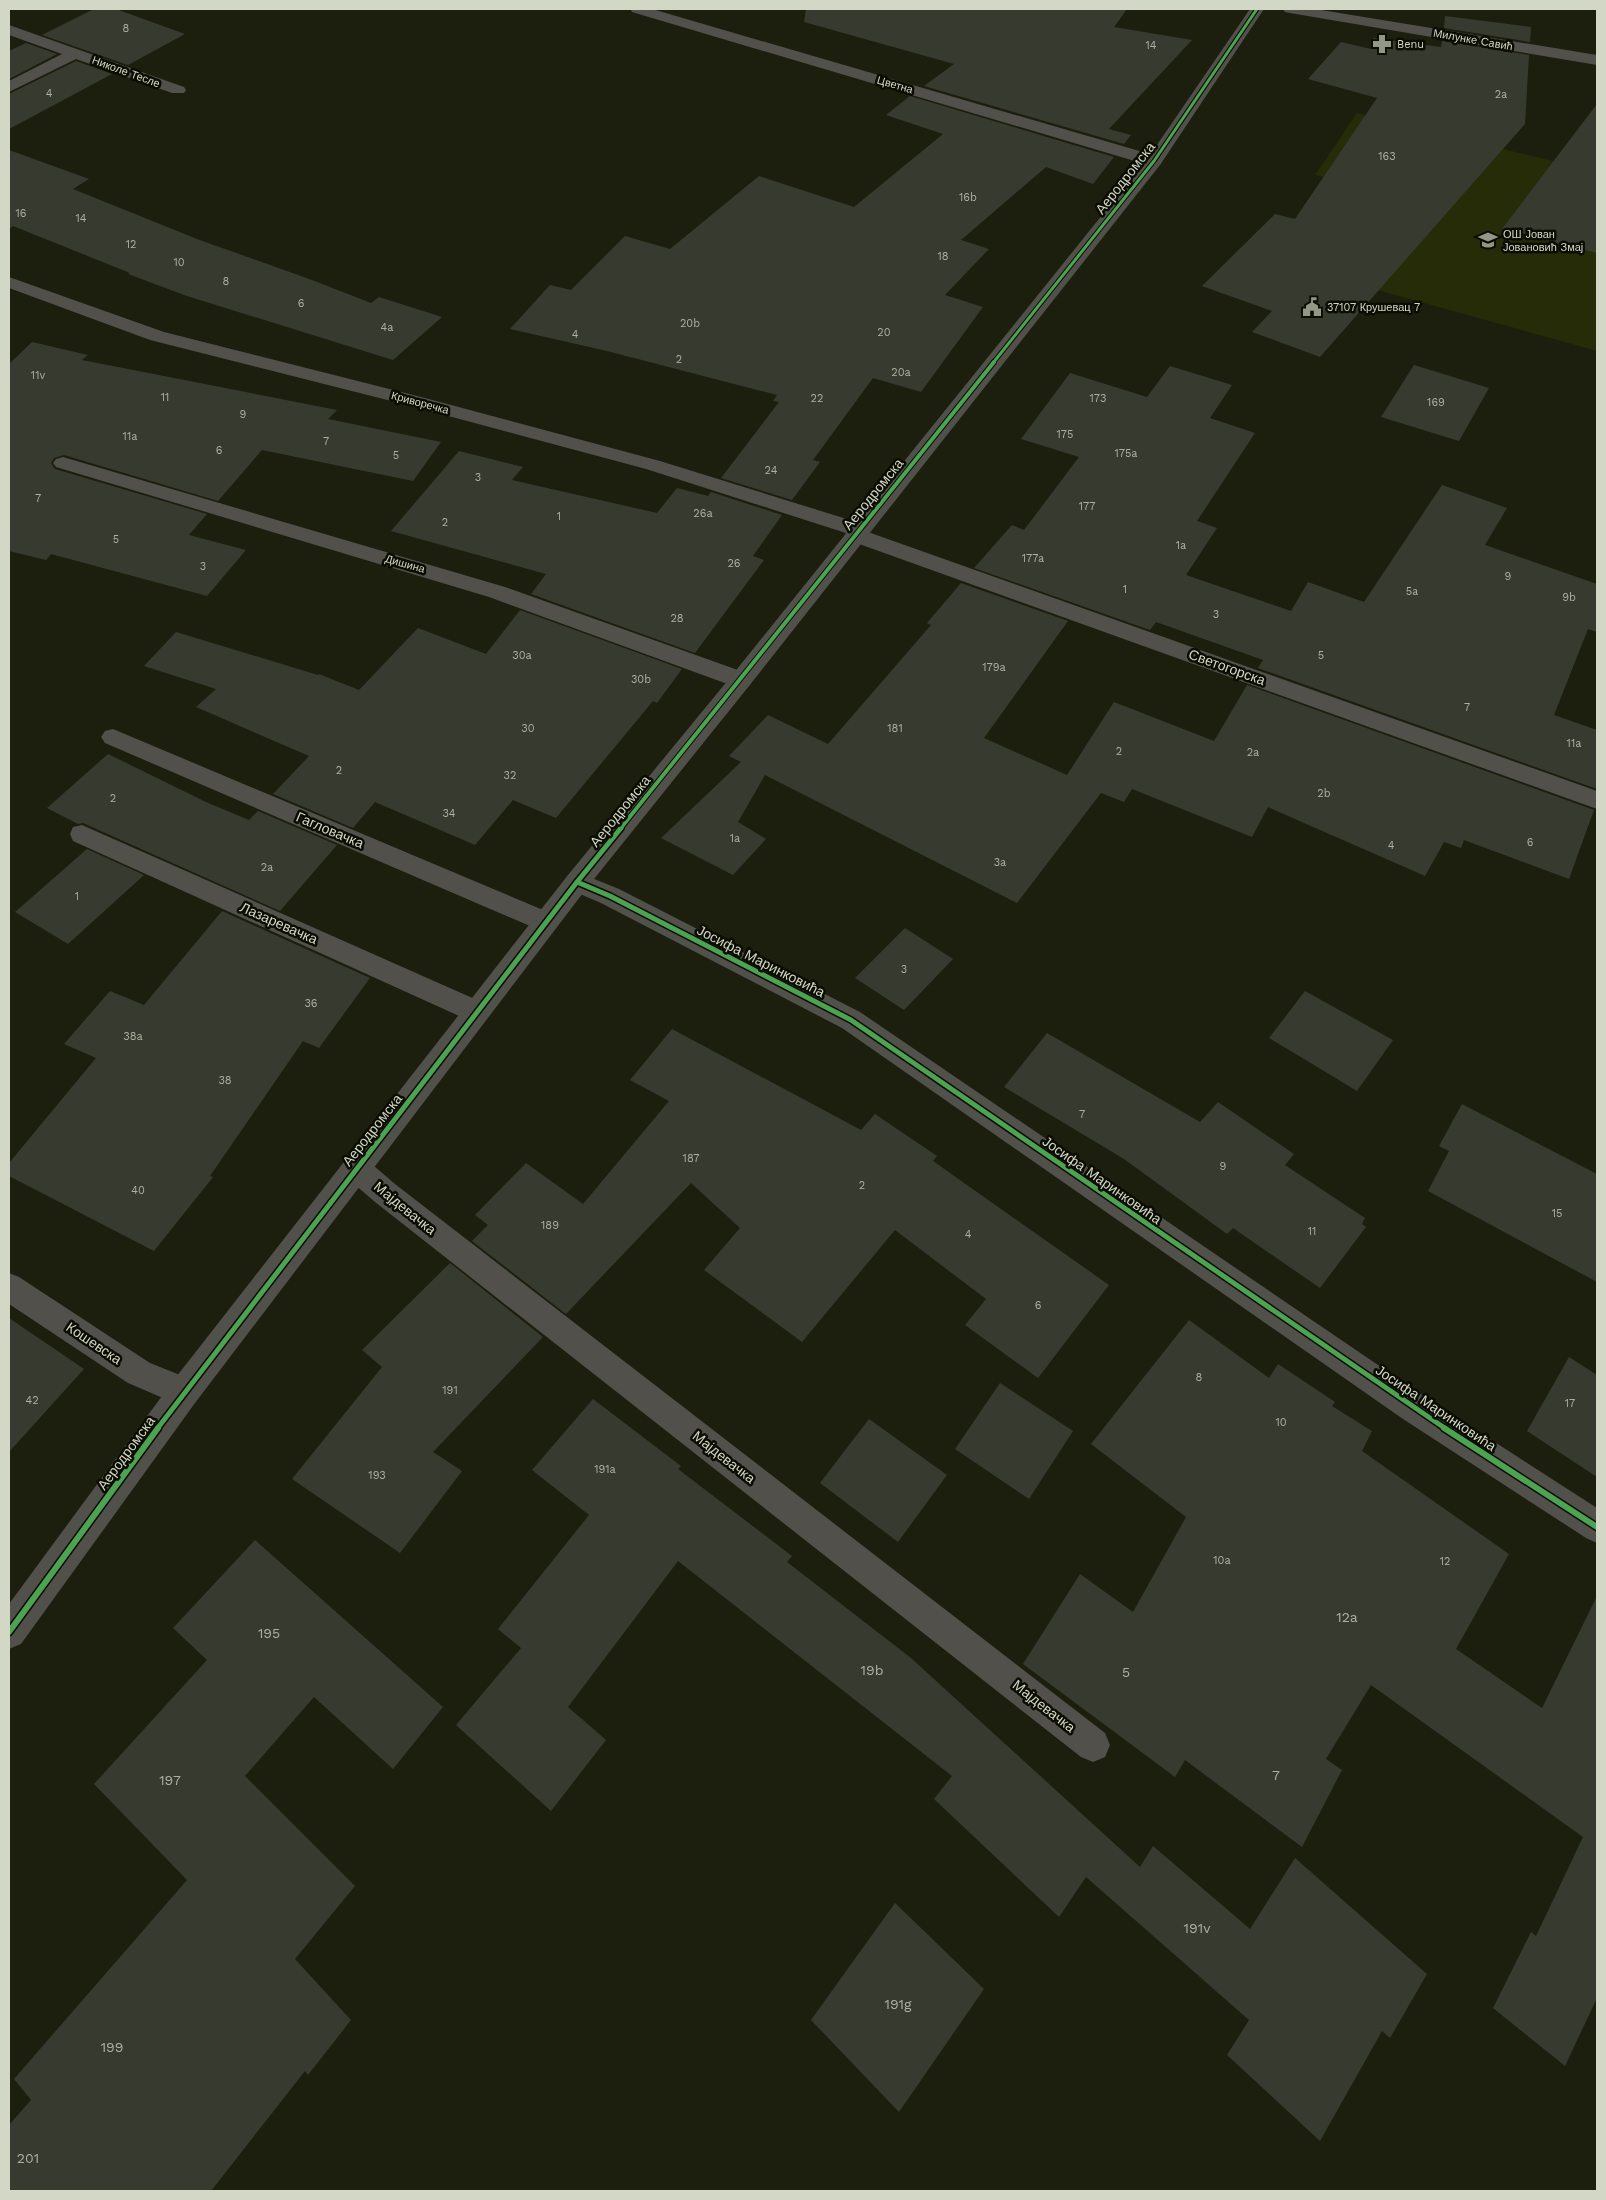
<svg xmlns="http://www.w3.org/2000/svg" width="1606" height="2200" viewBox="0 0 1606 2200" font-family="'Work Sans',sans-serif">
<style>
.built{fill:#262b08}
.building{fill:#373b2f}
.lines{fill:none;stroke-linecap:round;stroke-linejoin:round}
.service{fill:#51504a;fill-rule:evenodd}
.minor{fill:#51504a;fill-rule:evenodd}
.tertiary{fill:#51504a;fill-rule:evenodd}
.cycleway-far3-casing{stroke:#0b0d03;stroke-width:5}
.cycleway-far2-casing{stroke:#0b0d03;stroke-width:6}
.cycleway-far1-casing{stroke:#0b0d03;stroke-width:8}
.cycleway-casing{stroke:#0b0d03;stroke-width:9}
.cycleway-far3{stroke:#4ca352;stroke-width:3}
.cycleway-far2{stroke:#4ca352;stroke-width:4}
.cycleway-far1{stroke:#4ca352;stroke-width:5}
.cycleway{stroke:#4ca352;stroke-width:6}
.labels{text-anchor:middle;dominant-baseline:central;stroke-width:5;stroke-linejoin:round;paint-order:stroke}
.number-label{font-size:11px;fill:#acb0a0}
.far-street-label{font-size:11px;fill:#d3d7c6;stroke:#0b0d03}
.far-poi-label{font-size:11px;fill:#d3d7c6;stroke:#0b0d03;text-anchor:start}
.street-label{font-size:14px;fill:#d3d7c6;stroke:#0b0d03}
.near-number-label{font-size:14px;fill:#acb0a0}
</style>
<rect width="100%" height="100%" fill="#1c1f0e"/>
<polygon class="built" points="1357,113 1597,172 1597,351 1352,283 1404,197 1315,175"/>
<g class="building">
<polygon points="94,9 116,9 185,34 128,65 42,35"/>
<polygon points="806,9 1127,9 1114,27 1192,40 1109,129 1131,135 1124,144 924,86 954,64 804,22"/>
<polygon points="1445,16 1531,27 1530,42 1444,28"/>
<polygon points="1373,38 1441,47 1442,41 1529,55 1525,124 1320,357 1252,332 1272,311 1202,286 1275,214 1295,219 1377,98 1308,79 1341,42 1371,49"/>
<polygon points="26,43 57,54 9,79 9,51"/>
<polygon points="76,61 112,74 9,129 9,94"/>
<polygon points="910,96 1114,157 1093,184 1046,167 961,240 989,249 945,295 983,307 921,392 873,378 813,460 820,462 792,500 721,478 779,402 773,401 777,395 607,351 510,329 550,285 571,290 625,236 670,249 759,176 854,207 943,134 886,115"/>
<polygon points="1597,104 1597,253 1502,229"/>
<polygon points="9,150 89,179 73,189 197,239 312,280 371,303 379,297 442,317 393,360 187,296 128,274 130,273 13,226 9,229"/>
<polygon points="32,342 88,355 82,360 337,410 328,419 441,442 413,481 262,450 218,501 64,455 54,458 51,463 55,469 207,514 189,535 246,550 207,596 51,554 46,560 9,551 9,364"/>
<polygon points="1414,365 1489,388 1459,441 1381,417"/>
<polygon points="1170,366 1232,385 1210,418 1255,433 1197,521 1217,528 1186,575 1291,611 1308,582 1364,602 1442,485 1507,508 1485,545 1597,584 1597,632 1588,629 1554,715 1597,730 1597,789 1258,668 1263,660 1156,622 1150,630 974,568 1012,525 1024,530 1079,457 1021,439 1070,373 1147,397"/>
<polygon points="459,451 523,467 512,480 657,513 677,488 708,496 711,492 782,515 753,556 764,560 695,653 531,594 546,574 391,531"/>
<polygon points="961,583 1068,621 984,738 1067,775 1114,702 1214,741 1247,685 1594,810 1569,879 1464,840 1461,848 1444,842 1425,876 1268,807 1252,837 1132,789 1124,802 1101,793 1017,903 765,775 738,822 766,839 733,875 661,838 741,762 729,756 768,715 828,744 931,625 927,623"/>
<polygon points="520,610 682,669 657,703 653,701 556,818 513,800 475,845 375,802 353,828 273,794 309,756 196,707 216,689 144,666 176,632 318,675 319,674 359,690 418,628 486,654"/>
<polygon points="108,754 206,802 249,820 258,811 337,845 280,911 83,823 78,824 47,808"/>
<polygon points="87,849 144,875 68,944 15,912"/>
<polygon points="222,911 370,978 319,1048 303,1041 210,1176 213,1177 154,1251 9,1176 9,1163 96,1058 64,1044 110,991 144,1005"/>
<polygon points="905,928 953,959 904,1010 855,978"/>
<polygon points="1305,991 1393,1040 1357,1091 1269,1038"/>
<polygon points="672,1029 861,1130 875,1114 937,1156 933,1161 1109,1285 1038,1378 965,1325 986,1299 895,1230 802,1342 704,1270 740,1228 691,1183 566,1314 472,1241 488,1225 475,1215 526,1163 583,1204 669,1101 630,1080"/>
<polygon points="1047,1033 1200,1122 1218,1102 1294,1154 1285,1165 1365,1218 1362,1224 1366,1227 1320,1288 1233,1228 1227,1234 1124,1159 1004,1087"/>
<polygon points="1462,1104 1597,1174 1597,1282 1428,1191 1449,1151 1439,1146"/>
<polygon points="450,1263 543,1337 433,1452 462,1471 400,1553 292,1479 382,1367 362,1350"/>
<polygon points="9,1318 84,1369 9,1452"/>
<polygon points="1189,1320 1269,1378 1278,1364 1335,1402 1332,1406 1372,1431 1362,1451 1509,1554 1456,1649 1542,1708 1597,1596 1597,1998 1565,2066 1493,2008 1531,1932 1536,1936 1583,1837 1371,1685 1326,1759 1342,1770 1302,1847 1185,1760 1175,1777 1023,1664 1080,1574 1133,1612 1186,1517 1091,1444"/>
<polygon points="1569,1357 1597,1375 1597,1477 1527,1431"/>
<polygon points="1000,1383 1073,1431 1029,1499 955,1449"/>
<polygon points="593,1399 681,1466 678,1469 792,1556 787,1562 911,1658 1140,1867 1153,1846 1250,1929 1295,1858 1427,1974 1390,2038 1382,2031 1320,2141 1227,2055 1249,2020 1086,1877 1059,1917 934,1799 952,1776 678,1561 568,1707 606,1740 551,1811 456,1725 521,1648 498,1629 589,1515 532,1470"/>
<polygon points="869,1419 947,1475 898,1542 820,1483"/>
<polygon points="255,1540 443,1707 393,1769 314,1697 245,1776 355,1886 295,1959 351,2020 308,2075 305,2071 211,2191 9,2191 9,2125 31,2100 14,2079 187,1880 94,1784 207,1660 173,1628"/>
<polygon points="895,1903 984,1989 899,2112 811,2020"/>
</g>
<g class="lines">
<g class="service">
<polygon points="113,729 555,915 559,922 555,929 546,932 537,929 105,743 101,737 105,731"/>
<polygon points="82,825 486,1004 490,1012 486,1020 477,1023 468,1020 73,841 70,834 73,827"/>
</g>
<g class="minor">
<polygon points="630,9 652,9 1160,157 1162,161 1160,165 1148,165 632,12"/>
<polygon points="1283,9 1315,9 1597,55 1597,65 1290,13 1285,12"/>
<polygon points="9,25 184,87 186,90 184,93 172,93 76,59 9,92 9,81 62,54 9,35"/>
<polygon points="9,277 164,332 425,398 660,461 866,525 869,530 868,532 1597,791 1597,809 848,540 845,535 846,533 646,469 411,406 150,340 9,288"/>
<polygon points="63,457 505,587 749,674 752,680 749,686 741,688 733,686 489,597 56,467 53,463 56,459"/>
<polygon points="577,872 619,889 860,1012 1425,1397 1597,1508 1597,1543 1586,1538 1403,1419 842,1028 601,903 568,889 565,882 568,875"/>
<polygon points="357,1157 367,1160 395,1184 1105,1733 1110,1745 1105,1757 1093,1762 1081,1757 375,1202 347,1178 343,1169 347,1160"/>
<polygon points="9,1273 19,1277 150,1363 195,1381 199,1392 195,1403 184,1407 128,1383 9,1304"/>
</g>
<polygon class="tertiary" points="1250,9 1264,9 1160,165 749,686 586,889 195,1403 21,1644 9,1649 9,1604 173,1381 568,875 733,674 1148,158"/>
<g class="cycleway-far3-casing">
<polyline id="cycleway-far3" points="993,363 1154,161 1257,9"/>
</g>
<g class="cycleway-far2-casing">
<polyline id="cycleway-far2" points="620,829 994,362"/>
</g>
<g class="cycleway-far1-casing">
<g id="cycleway-far1">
<polyline points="577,882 610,896 851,1020 1446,1429"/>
<polyline points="157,1429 577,882 621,828"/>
</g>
</g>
<g class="cycleway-casing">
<g id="cycleway">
<polyline points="1444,1428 1597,1527"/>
<polyline points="9,1632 158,1428"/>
</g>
</g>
<use href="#cycleway-far3" class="cycleway-far3"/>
<use href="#cycleway-far2" class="cycleway-far2"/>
<use href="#cycleway-far1" class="cycleway-far1"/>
<use href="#cycleway" class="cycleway"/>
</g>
<defs>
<g id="pharmacy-bare" transform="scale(1.5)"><path d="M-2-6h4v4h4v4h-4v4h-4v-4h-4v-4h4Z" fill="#939786" stroke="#0b0d03" stroke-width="2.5" paint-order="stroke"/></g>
<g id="school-bare" transform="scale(1.5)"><path d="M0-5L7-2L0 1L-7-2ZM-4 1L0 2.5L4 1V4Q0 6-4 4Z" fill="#939786" stroke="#0b0d03" stroke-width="2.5" paint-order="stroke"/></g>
<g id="civic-bare" transform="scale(1.5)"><path d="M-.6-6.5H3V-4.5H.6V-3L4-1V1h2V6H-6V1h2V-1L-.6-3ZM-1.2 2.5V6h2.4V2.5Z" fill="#939786" stroke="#0b0d03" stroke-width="2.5" paint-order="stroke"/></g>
</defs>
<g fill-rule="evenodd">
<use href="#pharmacy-bare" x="1382" y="44"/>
<use href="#school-bare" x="1488" y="240"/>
<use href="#civic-bare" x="1312" y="307"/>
</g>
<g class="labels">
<g class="number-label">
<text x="126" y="28">8</text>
<text x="1151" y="45">14</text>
<text x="49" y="93">4</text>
<text x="1501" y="94">2a</text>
<text x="1387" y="156">163</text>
<text x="968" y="197">16b</text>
<text x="21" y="213">16</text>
<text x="81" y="218">14</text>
<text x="131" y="244">12</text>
<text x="943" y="256">18</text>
<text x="179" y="262">10</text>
<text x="226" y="281">8</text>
<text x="301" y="303">6</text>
<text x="690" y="323">20b</text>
<text x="387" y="327">4a</text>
<text x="884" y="332">20</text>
<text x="575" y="334">4</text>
<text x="679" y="359">2</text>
<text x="901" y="372">20a</text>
<text x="38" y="375">11v</text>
<text x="165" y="397">11</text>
<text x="817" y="398">22</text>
<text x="1098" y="398">173</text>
<text x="1436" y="402">169</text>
<text x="243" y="414">9</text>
<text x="1065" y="434">175</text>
<text x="130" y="436">11a</text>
<text x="326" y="441">7</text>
<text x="219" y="450">6</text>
<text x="1126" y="453">175a</text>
<text x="396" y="455">5</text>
<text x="771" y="470">24</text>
<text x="478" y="477">3</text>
<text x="38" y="498">7</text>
<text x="1087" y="506">177</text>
<text x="703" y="513">26a</text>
<text x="559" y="516">1</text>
<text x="445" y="522">2</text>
<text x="116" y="539">5</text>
<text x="1181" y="545">1a</text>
<text x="1033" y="558">177a</text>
<text x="734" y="563">26</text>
<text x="203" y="566">3</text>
<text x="1508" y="576">9</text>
<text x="1125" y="589">1</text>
<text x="1412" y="591">5a</text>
<text x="1569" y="597">9b</text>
<text x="1216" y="614">3</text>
<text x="677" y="618">28</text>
<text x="522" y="655">30a</text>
<text x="1321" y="655">5</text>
<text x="994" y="667">179a</text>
<text x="641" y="679">30b</text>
<text x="1467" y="707">7</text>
<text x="528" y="728">30</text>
<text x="895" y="728">181</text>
<text x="1574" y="743">11a</text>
<text x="1119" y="751">2</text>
<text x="1253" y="752">2a</text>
<text x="339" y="770">2</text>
<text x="510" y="775">32</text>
<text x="1324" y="793">2b</text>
<text x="113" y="798">2</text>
<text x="449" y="813">34</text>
<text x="735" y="838">1a</text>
<text x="1530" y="842">6</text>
<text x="1391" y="845">4</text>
<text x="1000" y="862">3a</text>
<text x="267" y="867">2a</text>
<text x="77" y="896">1</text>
<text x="904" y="969">3</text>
<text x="311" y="1003">36</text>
<text x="133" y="1036">38a</text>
<text x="225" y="1080">38</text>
<text x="1082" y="1114">7</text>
<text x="691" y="1158">187</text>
<text x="1223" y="1166">9</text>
<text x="862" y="1185">2</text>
<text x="138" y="1190">40</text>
<text x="1557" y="1213">15</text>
<text x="550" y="1225">189</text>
<text x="1312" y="1231">11</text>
<text x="968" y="1234">4</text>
<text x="1038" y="1305">6</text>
<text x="1199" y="1377">8</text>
<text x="450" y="1390">191</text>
<text x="32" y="1400">42</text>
<text x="1570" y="1403">17</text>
<text x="1281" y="1422">10</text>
<text x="605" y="1469">191a</text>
<text x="377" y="1475">193</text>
<text x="1222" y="1560">10a</text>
<text x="1445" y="1561">12</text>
</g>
<g class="far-street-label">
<text transform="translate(1473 40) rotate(10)">Милунке Савић</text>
<text transform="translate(126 72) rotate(20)">Николе Тесле</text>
<text transform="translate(895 85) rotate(16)">Цветна</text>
<text transform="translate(420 403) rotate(15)">Криворечка</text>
<text transform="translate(405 564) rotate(16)">Дишина</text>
</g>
<g class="far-poi-label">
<text x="1397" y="44">Benu</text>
<text x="1503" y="234">ОШ Јован<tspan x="1503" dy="13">Јовановић Змај</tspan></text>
<text x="1327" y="307">37107 Крушевац 7</text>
</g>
<g class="street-label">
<text transform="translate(1125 178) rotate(-52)">Аеродромска</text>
<text transform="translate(873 494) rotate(-51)">Аеродромска</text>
<text transform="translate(1227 667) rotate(20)">Светогорска</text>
<text transform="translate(620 811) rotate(-51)">Аеродромска</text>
<text transform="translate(330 830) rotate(23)">Гагловачка</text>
<text transform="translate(279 923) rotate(24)">Лазаревачка</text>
<text transform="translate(761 961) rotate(27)">Јосифа Маринковића</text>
<text transform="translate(372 1130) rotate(-52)">Аеродромска</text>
<text transform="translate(1102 1180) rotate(35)">Јосифа Маринковића</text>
<text transform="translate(405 1208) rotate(39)">Мајдевачка</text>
<text transform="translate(94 1343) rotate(34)">Кошевска</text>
<text transform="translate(1436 1408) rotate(34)">Јосифа Маринковића</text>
<text transform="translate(126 1453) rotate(-54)">Аеродромска</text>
<text transform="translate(724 1457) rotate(38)">Мајдевачка</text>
<text transform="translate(1044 1706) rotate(38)">Мајдевачка</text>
</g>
<g class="near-number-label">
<text x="1347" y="1617">12a</text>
<text x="269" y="1633">195</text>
<text x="872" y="1670">19b</text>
<text x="1126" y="1672">5</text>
<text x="1276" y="1775">7</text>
<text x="170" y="1780">197</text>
<text x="1197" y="1928">191v</text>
<text x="898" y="2004">191g</text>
<text x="112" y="2047">199</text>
<text x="28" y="2158">201</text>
</g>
</g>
<rect width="1606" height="2200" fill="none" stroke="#d3d7c6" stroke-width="20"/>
</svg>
